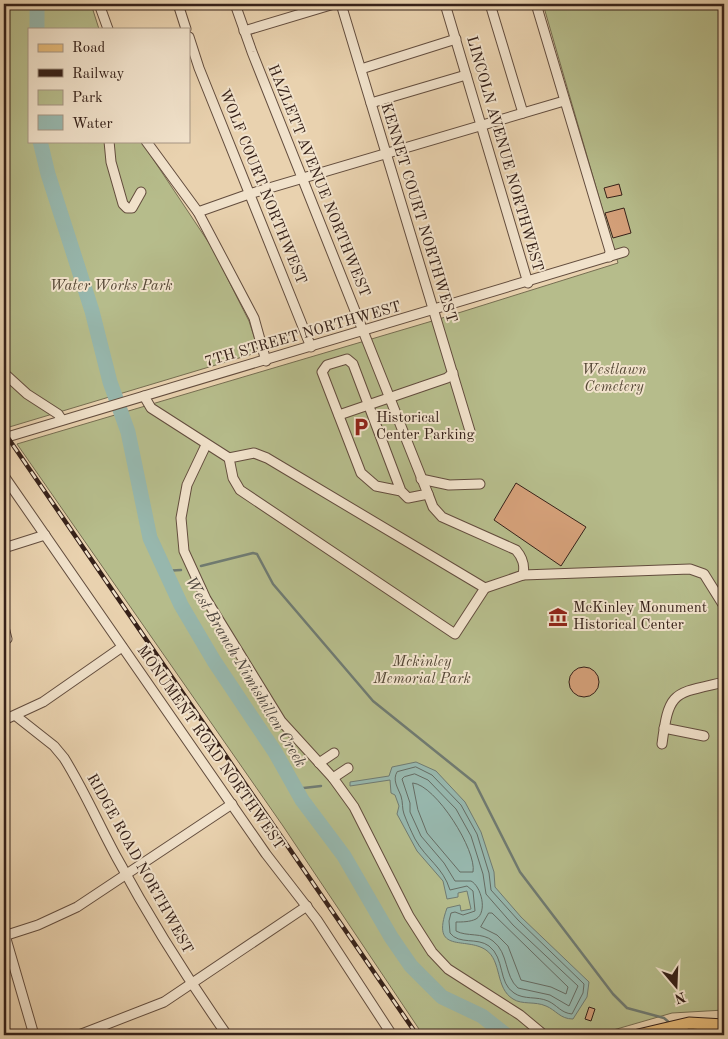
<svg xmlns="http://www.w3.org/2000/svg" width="728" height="1039" viewBox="0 0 728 1039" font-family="'Old Standard TT',serif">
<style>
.green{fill:#b6bc8b;stroke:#766e52}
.water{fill:#97b7ad;stroke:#707b72}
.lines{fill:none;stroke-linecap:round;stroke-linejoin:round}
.shore{stroke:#666c63;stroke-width:1}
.stream{stroke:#707b72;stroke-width:2.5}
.river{stroke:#97b7ad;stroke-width:15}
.building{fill:#d4a079;stroke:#362119}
.minor-casing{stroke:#634d3e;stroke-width:11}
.major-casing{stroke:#362119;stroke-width:13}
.minor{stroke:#f1e2cb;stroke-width:9}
.major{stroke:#e4b978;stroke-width:11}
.rail-casing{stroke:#362119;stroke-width:4.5}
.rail{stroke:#f1e2cb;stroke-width:2.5;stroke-dasharray:8;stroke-linecap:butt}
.labels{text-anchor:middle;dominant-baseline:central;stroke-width:4;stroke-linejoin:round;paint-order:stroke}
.street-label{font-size:15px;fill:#362119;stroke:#f1e2cb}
.park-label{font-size:15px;font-style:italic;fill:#564836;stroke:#f1e2cb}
.poi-label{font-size:15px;fill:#362119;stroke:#f1e2cb;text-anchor:start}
.water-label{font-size:16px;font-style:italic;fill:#4e463e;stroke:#f1e2cb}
</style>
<rect width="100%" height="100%" fill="#e9d2af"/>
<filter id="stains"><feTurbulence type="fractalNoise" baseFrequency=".004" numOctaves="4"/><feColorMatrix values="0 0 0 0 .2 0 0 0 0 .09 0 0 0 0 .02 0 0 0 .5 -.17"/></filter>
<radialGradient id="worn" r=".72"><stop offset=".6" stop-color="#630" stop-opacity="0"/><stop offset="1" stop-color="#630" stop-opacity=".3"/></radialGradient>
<g class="green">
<polygon points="4,4 91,4 99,29 29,29 29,141 141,141 211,246 249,321 259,352 6,428 4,425"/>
<polygon points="543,4 724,4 724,1010 672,1013 596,1035 423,1035 283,826 17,444 439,319 618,263"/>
<polygon points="694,1027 724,1031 724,1035 666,1035"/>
</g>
<path class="water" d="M416 762 436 771 465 802 481 832 494 872 495 887 521 917 589 982 587 997 573 1019C560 1019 556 1010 546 1006 535 1001 522 1005 513 999 495 988 502 961 486 950 466 936 430 955 447 908L460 905 461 911 471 909 467 891 458 893V897L447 899 443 881 417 851 397 814 399 806 395 795 391 793 390 780 350 786V782L389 776 392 767Z"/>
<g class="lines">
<g class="shore">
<path d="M416 767 432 775 461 805 477 834 489 873 491 890 518 920 584 984 583 993 572 1014C561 1013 557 1005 548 1001 537 996 524 1000 514 993 498 983 505 958 489 946 477 937 459 945 450 933L449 921 451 913 455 912 463 915 475 911 473 891 467 886 450 890C443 867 426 859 415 839 411 831 407 822 404 814 402 809 403 802 401 796 398 788 392 780 397 772Z"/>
<path d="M415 774 428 780 456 809 471 836 483 874 486 894 513 925 578 986 569 1006 550 995 518 988C504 976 509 953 493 941 482 932 467 937 456 931V922C462 922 470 922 476 919 488 912 481 886 471 881H455L444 863 421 836 410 812V803L402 779 404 777Z"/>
<path d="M413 783C436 785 477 851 473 872H460L427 833 418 810Z"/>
<polygon points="489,913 492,913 568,987 566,994 551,987 521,980 508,946 497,935 481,927"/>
</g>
<g class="stream">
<polyline points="201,566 253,553 257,554 273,584 373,701 475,783 520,872 613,994 627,1008 664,1018 671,1024"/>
<polyline points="164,571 181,570"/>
<polyline points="295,789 321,786"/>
<polyline points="677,1029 683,1035"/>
</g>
<g class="river">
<polyline points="37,29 37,4"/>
<polyline points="40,141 48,174 92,311 110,382 128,432 150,538 181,605 214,661 275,752 302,800 344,856 391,937 411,966 442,997 482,1016 506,1035"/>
</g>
</g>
<g class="building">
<polygon points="619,184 622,195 607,198 604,188"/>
<polygon points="624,208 631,233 613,238 605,213"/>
<polygon points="516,483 586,527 561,566 494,520"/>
<circle cx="584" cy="682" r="15"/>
<polygon points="589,1007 595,1009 591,1021 585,1019"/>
</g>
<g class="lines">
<g class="minor-casing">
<g id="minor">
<polyline points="99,4 108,29"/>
<polyline points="178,4 186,29"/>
<polyline points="235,4 252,52 428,494 408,498 401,491 376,486 361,473 322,372 327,365 347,359 353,364 401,491"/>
<polyline points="341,4 470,431"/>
<polyline points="445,4 528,283"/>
<polyline points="490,4 523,113"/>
<polyline points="536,4 610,251 609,257"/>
<polyline points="244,31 334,4"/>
<polyline points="189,37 199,68 311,347"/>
<polyline points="361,69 456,39"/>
<polyline points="4,93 4,119"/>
<polyline points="371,103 466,75"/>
<polyline points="109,141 111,162 123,204 127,208 132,208 141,192"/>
<polyline points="146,141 198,212 254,318 266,361"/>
<polyline points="198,212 249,194 564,101"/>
<polyline points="4,373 27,394 58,414 62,420"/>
<polyline points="144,396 151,408 229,458"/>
<polyline points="339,415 447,378 453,373"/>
<polyline points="4,438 624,252"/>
<polyline points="206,445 187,485 181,518 184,551 206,599 281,721 333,778 354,807 409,916 432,952 448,969 520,1015 544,1035"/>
<polygon points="254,453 267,458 485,588 455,634 240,490 233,478 229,458"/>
<polyline points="4,476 266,854 317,920 392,1035"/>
<polyline points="421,479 449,485 480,484"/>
<path d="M428 494 433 507 442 517 516 550C523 558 525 565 523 575L485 588"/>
<polyline points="4,548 45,535"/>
<polyline points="523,575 690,569 704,574 724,606"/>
<polyline points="4,627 7,639"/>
<path d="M16 716 54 746 64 758C84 790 99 825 117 858 150 919 187 978 227 1035"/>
<polyline points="4,720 43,702 122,647"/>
<polyline points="664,728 704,736"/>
<path d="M662 744C669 690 673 694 724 682"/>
<polyline points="319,763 334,753"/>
<polyline points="333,778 348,768"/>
<polyline points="4,932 34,1035"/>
<polyline points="4,936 38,925 77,907 232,804"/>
<polyline points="79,1035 164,1002 307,906"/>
</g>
</g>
<g class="major-casing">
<polyline id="major" points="638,1035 689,1023 724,1025"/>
</g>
<use href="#minor" class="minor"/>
<use href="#major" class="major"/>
<g class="rail-casing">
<polyline id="rail" points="4,432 417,1035"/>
</g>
<use href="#rail" class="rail"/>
</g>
<defs>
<g id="parking-bare" transform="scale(1.5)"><path d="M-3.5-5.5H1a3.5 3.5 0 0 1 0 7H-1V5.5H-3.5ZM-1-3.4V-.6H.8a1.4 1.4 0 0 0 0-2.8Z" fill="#8f2418" stroke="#f1e2cb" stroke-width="2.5" paint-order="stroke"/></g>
<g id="museum-bare" transform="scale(1.5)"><path d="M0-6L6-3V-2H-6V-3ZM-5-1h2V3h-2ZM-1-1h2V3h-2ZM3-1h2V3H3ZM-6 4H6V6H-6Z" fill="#8f2418" stroke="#f1e2cb" stroke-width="2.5" paint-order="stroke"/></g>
</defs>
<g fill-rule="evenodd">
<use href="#parking-bare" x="361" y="427"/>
<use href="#museum-bare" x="558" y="617"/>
</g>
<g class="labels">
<g class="street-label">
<text transform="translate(504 154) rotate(74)">LINCOLN AVENUE NORTHWEST</text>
<text transform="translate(318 181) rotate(68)">HAZLETT AVENUE NORTHWEST</text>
<text transform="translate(262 187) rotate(68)">WOLF COURT NORTHWEST</text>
<text transform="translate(418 213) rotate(73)">KENNET COURT NORTHWEST</text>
<text transform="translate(303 335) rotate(-16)">7TH STREET NORTHWEST</text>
<text transform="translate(210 748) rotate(55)">MONUMENT ROAD NORTHWEST</text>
<text transform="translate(139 864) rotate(61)">RIDGE ROAD NORTHWEST</text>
</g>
<g class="park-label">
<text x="111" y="286">Water Works Park</text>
<text x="614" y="370">Westlawn<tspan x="614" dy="17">Cemetery</tspan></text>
<text x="422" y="662">Mckinley<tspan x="422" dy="17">Memorial Park</tspan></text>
</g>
<g class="poi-label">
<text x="376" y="418">Historical<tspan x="376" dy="17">Center Parking</tspan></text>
<text x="573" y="608">McKinley Monument<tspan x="573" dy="17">Historical Center</tspan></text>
</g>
<g class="water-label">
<text transform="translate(245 672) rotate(59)">West Branch Nimishillen Creek</text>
</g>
</g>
<rect width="728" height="1039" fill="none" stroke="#e9d2af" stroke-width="20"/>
<rect x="5" y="5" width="718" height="1029" fill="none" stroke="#362119" stroke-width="2.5"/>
<rect x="10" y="10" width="708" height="1019" fill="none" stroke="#362119"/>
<rect x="28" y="28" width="162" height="115" fill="#f1e2cb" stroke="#a69584"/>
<rect x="38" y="44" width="25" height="8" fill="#e4b978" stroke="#a69584"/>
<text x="72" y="52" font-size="15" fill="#362119">Road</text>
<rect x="38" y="69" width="25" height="8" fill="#362119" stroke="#a69584"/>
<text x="72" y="78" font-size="15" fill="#362119">Railway</text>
<rect x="38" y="90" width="25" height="15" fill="#b6bc8b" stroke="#a69584"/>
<text x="72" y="102" font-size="15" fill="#362119">Park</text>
<rect x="38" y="115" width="25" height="15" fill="#97b7ad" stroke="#a69584"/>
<text x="72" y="128" font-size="15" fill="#362119">Water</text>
<g transform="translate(676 986) rotate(161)" stroke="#f1e2cb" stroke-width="4" paint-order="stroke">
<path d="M0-4L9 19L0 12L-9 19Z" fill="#362119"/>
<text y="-8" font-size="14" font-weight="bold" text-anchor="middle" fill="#362119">N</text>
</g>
<rect width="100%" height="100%" filter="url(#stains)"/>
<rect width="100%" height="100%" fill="url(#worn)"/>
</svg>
